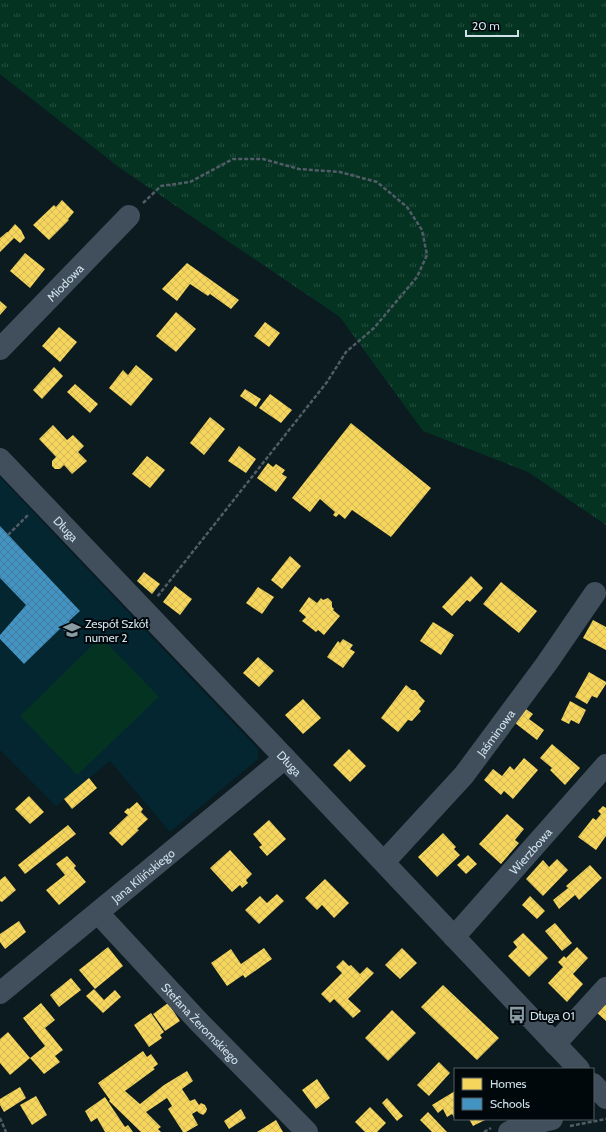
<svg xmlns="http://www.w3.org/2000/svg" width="606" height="1132" viewBox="0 0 606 1132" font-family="Cabin,sans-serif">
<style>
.built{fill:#032630}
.grass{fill:url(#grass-tufts)}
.pitch{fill:#043322}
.homes{fill:url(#homes-cross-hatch)}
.schools{fill:url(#schools-cross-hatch)}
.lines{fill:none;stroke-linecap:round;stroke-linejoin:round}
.path{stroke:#525c66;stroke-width:2.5;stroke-dasharray:4 2;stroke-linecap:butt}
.minor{stroke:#414e5c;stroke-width:22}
.labels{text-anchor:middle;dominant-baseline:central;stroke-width:4;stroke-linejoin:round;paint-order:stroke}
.street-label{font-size:12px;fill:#cee1e9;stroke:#00080c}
.poi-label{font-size:12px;fill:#cee1e9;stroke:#00080c;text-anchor:start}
</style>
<defs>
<pattern id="grass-tufts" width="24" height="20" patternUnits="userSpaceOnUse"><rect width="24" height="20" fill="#043322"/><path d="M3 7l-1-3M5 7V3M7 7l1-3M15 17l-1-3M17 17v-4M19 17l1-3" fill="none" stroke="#275042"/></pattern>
<pattern id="homes-cross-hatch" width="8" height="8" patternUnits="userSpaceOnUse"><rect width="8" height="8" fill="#f6d55c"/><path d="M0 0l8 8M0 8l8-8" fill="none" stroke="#d1b858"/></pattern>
<pattern id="schools-cross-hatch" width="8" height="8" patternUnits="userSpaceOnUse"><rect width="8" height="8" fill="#4393c3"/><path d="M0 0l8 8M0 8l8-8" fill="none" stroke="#427b9e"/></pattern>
</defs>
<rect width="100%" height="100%" fill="#0b1b20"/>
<polygon class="built" points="0,477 258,749 258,759 170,832 110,761 56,806 0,750"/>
<polygon class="grass" points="0,0 606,0 606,525 528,472 423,431 340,317 120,168 0,74"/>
<polygon class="pitch" points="101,637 159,697 77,775 20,716"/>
<g class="homes">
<polygon points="62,200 74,212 68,219 69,220 49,240 33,225 54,205 56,207"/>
<polygon points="15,224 21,230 25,238 20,243 14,238 0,252 0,238 7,232 8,232"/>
<polygon points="25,253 45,269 30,288 10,271"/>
<polygon points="187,263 239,300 231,309 210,294 208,296 190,284 177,301 162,289"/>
<polygon points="0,301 7,307 0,315"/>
<polygon points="176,312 196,329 176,352 156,336"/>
<polygon points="265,322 280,333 269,347 254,336"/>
<polygon points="59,327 77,342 60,362 42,346"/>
<polygon points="136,365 153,379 131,406 109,388 123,370 128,375"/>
<polygon points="54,367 63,376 42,399 33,390"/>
<polygon points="75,384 98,404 90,413 67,392"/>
<polygon points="245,389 261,399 256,407 240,396"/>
<polygon points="270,394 292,410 281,423 259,408"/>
<polygon points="210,417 225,429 204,455 190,443"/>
<polygon points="351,423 431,488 391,537 352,510 345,519 339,514 336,517 333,515 335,512 320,499 310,512 292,498"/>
<polygon points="53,425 67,440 73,435 84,446 78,452 87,461 72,474 64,465 60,469 55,469 52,466 52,461 56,457 39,439"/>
<polygon points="239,446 256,459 246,473 228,461"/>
<polygon points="147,456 165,470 150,488 132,474"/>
<polygon points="268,463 273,467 276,464 285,470 282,474 287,477 276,492 257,478"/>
<polygon points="290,556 301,566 282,589 271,580"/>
<polygon points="144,572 160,584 152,594 137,581"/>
<polygon points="471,576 483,588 470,602 467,600 452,616 442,607"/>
<polygon points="501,582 537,611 519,633 483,604"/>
<polygon points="175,586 192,599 180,615 163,602"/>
<polygon points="258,587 274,597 262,614 246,603"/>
<polygon points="309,597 317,603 321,598 323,600 328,598 332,602 332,607 334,609 333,610 340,616 324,635 318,630 316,632 302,621 306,617 299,611"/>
<polygon points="593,620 606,627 606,650 583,638"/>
<polygon points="433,622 454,635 441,655 420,641"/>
<polygon points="343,639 353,645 350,649 355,652 343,668 327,657 338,641 340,643"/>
<polygon points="258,657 274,671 259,687 243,673"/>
<polygon points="589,672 606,682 606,684 597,698 592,696 587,704 575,697"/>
<polygon points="406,685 412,690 415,690 418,693 419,695 425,701 419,709 421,711 412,721 408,720 398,732 381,718"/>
<polygon points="303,699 321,718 303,734 285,715"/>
<polygon points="570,701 586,710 579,724 571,720 569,724 561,720"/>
<polygon points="526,709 533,714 529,719 544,730 537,740 515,723"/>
<polygon points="552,744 580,768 565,785 550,770 552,768 540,758"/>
<polygon points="349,749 366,766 350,782 333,765"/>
<polygon points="524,758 538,770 513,799 504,791 501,795 484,780 493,769 502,776 510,766 514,770"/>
<polygon points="89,778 97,788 72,809 64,799"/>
<polygon points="29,796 44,812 30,824 15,809"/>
<polygon points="137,802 143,809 141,812 148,819 137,829 139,830 122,846 109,833 128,815 124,812 128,808 129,809"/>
<polygon points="603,806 606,808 606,836 596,850 578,837 593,818 596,820 601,814 598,811"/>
<polygon points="507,814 524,829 515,840 519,843 501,864 479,844"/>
<polygon points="269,820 286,839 267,856 259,847 262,845 253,834"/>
<polygon points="68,825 76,834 25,874 18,865"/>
<polygon points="443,833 456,847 454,849 460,855 437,877 418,857"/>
<polygon points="230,850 252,874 246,880 248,883 242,888 240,885 232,892 210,868"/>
<polygon points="468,855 477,864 466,874 457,865"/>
<polygon points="67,856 76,866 74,868 86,882 59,905 46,890 65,875 56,864"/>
<polygon points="557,859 568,870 543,896 526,879 543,860 549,867"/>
<polygon points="590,865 602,878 579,900 575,895 559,909 553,900 568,888 566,886"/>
<polygon points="5,876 16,890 2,902 0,901 0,880"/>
<polygon points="325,879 349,903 334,918 322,905 317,910 305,898"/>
<polygon points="277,894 284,901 259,924 245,910 260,896 267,903"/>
<polygon points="530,896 545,911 537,919 522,905"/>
<polygon points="19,921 26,932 5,949 0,942 0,934"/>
<polygon points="555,923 572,943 562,951 545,931"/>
<polygon points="523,933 548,958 529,977 508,956 517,947 513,942"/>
<polygon points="108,947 123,966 95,989 79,970"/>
<polygon points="577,947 588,958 573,974 583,984 567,1002 548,983 563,967 558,962 564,956 566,958"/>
<polygon points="264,948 272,959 245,978 243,975 227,986 211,963 231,949 241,964"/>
<polygon points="402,948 417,963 400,979 385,965"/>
<polygon points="343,960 349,966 351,965 360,974 354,980 367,967 374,973 348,999 361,1011 353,1018 334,999 330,1003 321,994 342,973 336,967"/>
<polygon points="71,978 81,990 59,1007 50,995"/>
<polygon points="443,985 499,1038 477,1060 421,1007"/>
<polygon points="94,989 104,1000 115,990 121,997 103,1013 86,996"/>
<polygon points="41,1003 55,1020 45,1028 63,1050 55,1056 60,1062 44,1074 30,1058 45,1046 23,1018"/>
<polygon points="168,1003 180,1021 165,1031 153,1014"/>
<polygon points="603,1003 606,1005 606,1021 595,1011"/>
<polygon points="392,1010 416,1033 388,1061 365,1038"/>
<polygon points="151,1013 164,1032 160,1035 162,1038 149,1047 134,1025"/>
<polygon points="8,1032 30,1058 10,1075 0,1063 0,1039"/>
<polygon points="143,1051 147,1057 151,1054 158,1064 153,1068 155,1069 125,1091 140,1104 164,1085 187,1071 193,1081 182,1089 190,1101 195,1099 199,1105 201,1103 205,1105 207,1109 206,1112 203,1115 199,1113 197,1111 192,1114 198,1125 186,1132 183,1132 168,1109 172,1106 167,1098 146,1112 161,1127 158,1129 161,1132 141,1132 109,1101 110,1100 98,1083"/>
<polygon points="439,1062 450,1073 429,1096 417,1085"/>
<polygon points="317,1079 330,1098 316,1109 302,1090"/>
<polygon points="20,1087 26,1098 4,1112 0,1105 0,1099"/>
<polygon points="455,1091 455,1119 452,1114 447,1117 443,1109 438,1113 432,1105"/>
<polygon points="36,1096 47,1115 32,1125 20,1105"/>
<polygon points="105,1097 125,1127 128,1125 133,1132 105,1132 97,1118 91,1122 85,1111"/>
<polygon points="387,1098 403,1116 397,1121 382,1103"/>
<polygon points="370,1107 386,1123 377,1132 365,1132 355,1122"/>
<polygon points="241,1109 246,1118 229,1129 224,1121"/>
<polygon points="428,1112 447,1132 432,1132 420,1120"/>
<polygon points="469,1119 487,1119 473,1126"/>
<polygon points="276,1120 283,1132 257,1132"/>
</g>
<polygon class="schools" points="0,526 80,611 69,621 73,626 66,632 61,628 24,664 0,639 0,635 26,605 0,578"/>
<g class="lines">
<g class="path">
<polyline points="143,203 161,186 190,182 233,159 263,159 299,169 340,172 377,182 407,207 422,230 427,255 417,277 374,328 346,352 327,382 157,597"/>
<polyline points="8,535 28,515"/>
<polyline points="0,1118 6,1132"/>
<polyline points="570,1126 606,1119"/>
<polyline points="484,1132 491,1128"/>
</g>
<g class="minor">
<path id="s1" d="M0 349 129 216"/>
<path id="s2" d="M0 459 285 758 579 1069"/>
<path id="s3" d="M384 862 464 775 547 663 595 593"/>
<path id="s4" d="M98 913 198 1021 307 1132"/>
<path id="s5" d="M454 937 606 765"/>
<path id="s6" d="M0 993 285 758"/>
<polyline points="555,1044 606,988"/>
<polyline points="593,1084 606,1098"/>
<polyline points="509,1132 519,1127 552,1119"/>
</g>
</g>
<defs>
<g id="school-bare" transform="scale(1.38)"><path d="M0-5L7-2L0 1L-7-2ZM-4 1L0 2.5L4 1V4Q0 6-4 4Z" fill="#8a9ca3" stroke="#00080c" stroke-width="2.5" paint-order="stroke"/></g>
<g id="bus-bare" transform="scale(1.38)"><path d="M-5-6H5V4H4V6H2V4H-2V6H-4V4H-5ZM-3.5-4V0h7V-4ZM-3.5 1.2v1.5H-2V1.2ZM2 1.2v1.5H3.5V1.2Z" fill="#8a9ca3" stroke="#00080c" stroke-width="2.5" paint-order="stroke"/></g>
</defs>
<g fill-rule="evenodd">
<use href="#school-bare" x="72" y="630"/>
<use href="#bus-bare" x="517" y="1015"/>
</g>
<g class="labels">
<g class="street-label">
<text stroke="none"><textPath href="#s1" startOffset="93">Miodowa</textPath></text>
<text stroke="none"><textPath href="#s2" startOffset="96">Długa</textPath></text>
<text stroke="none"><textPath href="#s3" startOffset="171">Jaśminowa</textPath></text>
<text stroke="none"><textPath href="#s2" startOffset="420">Długa</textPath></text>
<text stroke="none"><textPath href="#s5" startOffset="115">Wierzbowa</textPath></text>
<text stroke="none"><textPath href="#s6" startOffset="185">Jana Kilińskiego</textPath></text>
<text stroke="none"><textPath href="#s4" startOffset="151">Stefana Żeromskiego</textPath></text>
</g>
<g class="poi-label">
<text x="85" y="623">Zespół Szkół<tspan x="85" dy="14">numer 2</tspan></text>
<text x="530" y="1015">Długa 01</text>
</g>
</g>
<rect x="454" y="1068" width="140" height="52" fill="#00080c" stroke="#525f64"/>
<rect x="462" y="1078" width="20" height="12" fill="#f6d55c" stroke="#525f64"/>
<text x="490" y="1088" font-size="12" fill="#cee1e9">Homes</text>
<rect x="462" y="1098" width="20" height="12" fill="#4393c3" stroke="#525f64"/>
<text x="490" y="1108" font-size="12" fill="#cee1e9">Schools</text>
<path d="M466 30v6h52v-6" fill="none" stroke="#cee1e9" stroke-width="2"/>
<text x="472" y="30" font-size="12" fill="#cee1e9" stroke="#00080c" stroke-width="3" paint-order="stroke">20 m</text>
</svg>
